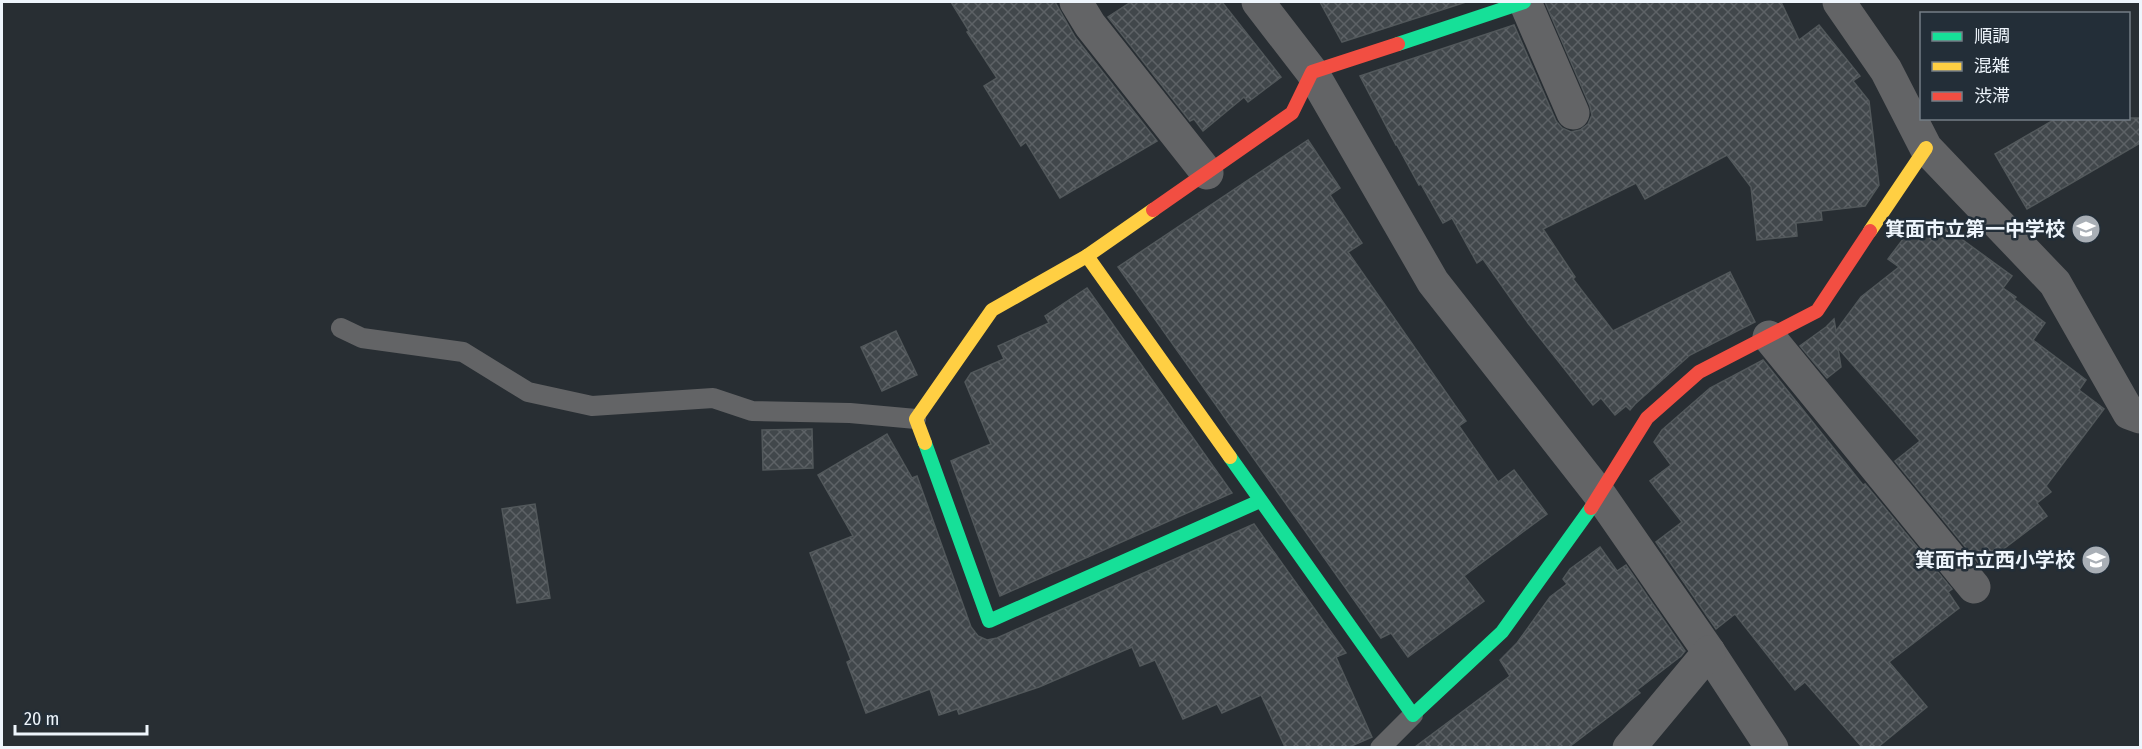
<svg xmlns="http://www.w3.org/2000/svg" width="2142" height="749" viewBox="0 0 2142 749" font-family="'Fira Sans Condensed','Noto Sans JP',sans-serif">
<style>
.building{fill:url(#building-cross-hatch);stroke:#52585b;stroke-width:1.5}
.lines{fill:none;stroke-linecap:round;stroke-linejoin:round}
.lane{stroke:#636466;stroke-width:20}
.street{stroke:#636466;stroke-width:33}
.fast{stroke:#16e098;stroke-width:14}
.slow{stroke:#ffcf43;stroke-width:14}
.jam{stroke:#f24e42;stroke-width:14}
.labels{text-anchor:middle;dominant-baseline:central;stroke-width:5;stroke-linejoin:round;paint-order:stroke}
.poi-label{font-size:20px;font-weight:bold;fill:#eef5fc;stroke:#232e38;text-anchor:end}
</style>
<defs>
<pattern id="building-cross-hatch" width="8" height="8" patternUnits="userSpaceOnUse" patternTransform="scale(1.5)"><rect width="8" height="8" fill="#41474b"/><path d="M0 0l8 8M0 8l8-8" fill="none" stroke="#5d6266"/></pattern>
</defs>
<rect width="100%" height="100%" fill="#282e33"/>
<g class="building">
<polygon points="951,2 1055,2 1075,37 1157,141 1060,198 1026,142 1021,146 984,86 997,78 967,32 969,31"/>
<polygon points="1131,2 1222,2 1281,77 1248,102 1244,97 1203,131 1194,119 1190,121 1108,17"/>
<polygon points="1320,2 1466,2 1342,42"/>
<polygon points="1545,2 1781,2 1799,40 1819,25 1860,76 1853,81 1869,101 1879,185 1865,206 1821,211 1822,220 1796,223 1797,236 1757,240 1751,187 1727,155 1645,199 1636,183 1543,229 1575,277 1573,279 1613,331 1730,272 1755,322 1690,355 1635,404 1630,410 1626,406 1615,415 1601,398 1593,405 1528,323 1483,259 1477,263 1452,218 1443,223 1421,184 1419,185 1397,145 1396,145 1360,76 1514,25 1556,121 1562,128 1571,132 1580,130 1588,124 1592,115 1590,106"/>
<polygon points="2057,118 2140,118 2140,143 2027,209 1995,154"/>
<polygon points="1308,140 1340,188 1330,195 1362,243 1348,252 1466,421 1459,426 1498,482 1514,470 1547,514 1464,576 1484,601 1408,657 1391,633 1381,638 1118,267"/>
<polygon points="1916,222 1937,237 1945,227 2012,276 2003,288 2016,297 2014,299 2045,323 2033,340 2086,380 2079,390 2104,409 2046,486 2051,492 2037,503 2047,516 1981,566 1895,461 1920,441 1838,348 1841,367 1827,378 1800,346 1826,327 1834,319 1836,331 1861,297 1899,267 1888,259"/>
<polygon points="1087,288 1232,493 1000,596 951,461 991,444 965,382 971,373 1004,359 998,346 1049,323 1045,316"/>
<polygon points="896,331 917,375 882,391 861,347"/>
<polygon points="1763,360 1863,485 1865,484 1952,589 1948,592 1959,608 1889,662 1927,707 1878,747 1862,747 1805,682 1795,690 1735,614 1716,629 1656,542 1682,522 1650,481 1671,465 1654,442 1662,430 1710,388"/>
<polygon points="812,429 813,468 763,470 762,430"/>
<polygon points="887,434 912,478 917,476 971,627 978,636 987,640 997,638 1254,524 1346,653 1336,657 1372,737 1349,747 1285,747 1261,695 1222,713 1217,704 1183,719 1155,660 1140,666 1132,647 1039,687 959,714 957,709 939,715 930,689 866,713 847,662 851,660 810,553 853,536 818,475"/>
<polygon points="535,504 550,598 517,603 502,509"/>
<polygon points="1600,547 1617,571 1626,565 1685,651 1681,656 1637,690 1640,693 1569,747 1415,747 1510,676 1500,660 1517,643 1550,597 1567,584 1563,579 1570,569"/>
</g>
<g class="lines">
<g class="lane">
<polyline points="341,328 362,338 463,352 528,392 592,406 713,398 752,411 850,413 916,419"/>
<polyline points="1380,748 1413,715"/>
</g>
<g class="street">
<polyline points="1076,2 1090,25 1207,173"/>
<polyline points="1258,2 1312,72 1433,282 1600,495 1709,652 1772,748"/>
<polyline points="1525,2 1573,113"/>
<polyline points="1839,2 1886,70 1926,148 2055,283 2129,413 2140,417"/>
<polyline points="1769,337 1974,587"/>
<polyline points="1629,748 1709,652"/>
</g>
<g class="fast">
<polyline points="1398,44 1524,2"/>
<polyline points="925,443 989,621 1260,501"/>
<polyline points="1230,457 1413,715 1502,632 1591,508"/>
</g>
<g class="slow">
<polyline points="1870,231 1926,148"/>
<polyline points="1087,256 1230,457"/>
<polyline points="925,443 916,419 992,310 1087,256 1153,210"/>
</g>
<g class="jam">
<polyline points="1153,210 1292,113 1312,72 1398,44"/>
<polyline points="1591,508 1647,418 1699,372 1817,311 1870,231"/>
</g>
</g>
<defs>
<g id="school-disc" transform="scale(1.5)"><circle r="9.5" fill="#a9afb6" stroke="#232e38"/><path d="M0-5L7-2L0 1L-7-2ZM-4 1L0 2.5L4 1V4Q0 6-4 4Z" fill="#fff"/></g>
</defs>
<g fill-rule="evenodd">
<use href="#school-disc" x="2086" y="229"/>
<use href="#school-disc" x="2096" y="560"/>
</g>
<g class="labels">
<g class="poi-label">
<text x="2065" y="229">箕面市立第一中学校</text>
<text x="2075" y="560">箕面市立西小学校</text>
</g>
</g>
<rect width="2142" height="749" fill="none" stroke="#eef5fc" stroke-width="6"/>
<rect x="1920" y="12" width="210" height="108" fill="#232e38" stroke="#747e86" stroke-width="1.5"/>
<rect x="1932" y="32" width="30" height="9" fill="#16e098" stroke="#747e86" stroke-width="1.5"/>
<text x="1974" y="42" font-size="18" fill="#eef5fc">順調</text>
<rect x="1932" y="62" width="30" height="9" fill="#ffcf43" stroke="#747e86" stroke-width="1.5"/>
<text x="1974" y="72" font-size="18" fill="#eef5fc">混雑</text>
<rect x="1932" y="92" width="30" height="9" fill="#f24e42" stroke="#747e86" stroke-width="1.5"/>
<text x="1974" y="102" font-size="18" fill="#eef5fc">渋滞</text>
<path d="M15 725v9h132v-9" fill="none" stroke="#eef5fc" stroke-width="3"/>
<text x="24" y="725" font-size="18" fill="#eef5fc" stroke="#232e38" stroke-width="4.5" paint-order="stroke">20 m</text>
</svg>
